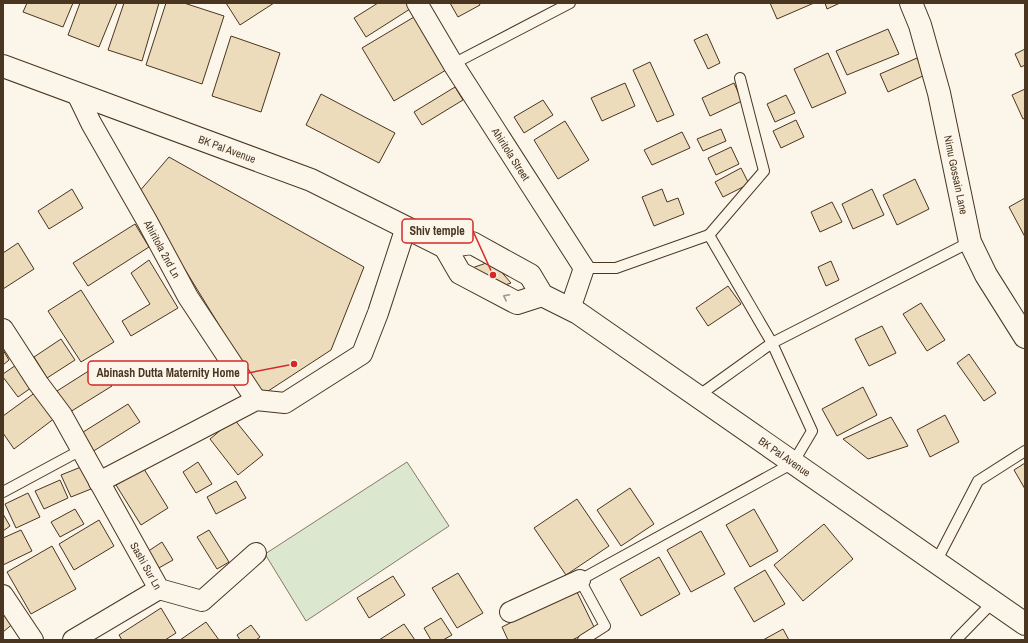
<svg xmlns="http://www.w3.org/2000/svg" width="1028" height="643" viewBox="0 0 1028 643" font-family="'Archivo Narrow',sans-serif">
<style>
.green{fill:#dce7d0;stroke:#887966}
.building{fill:#ecdcbc;stroke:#4a3520}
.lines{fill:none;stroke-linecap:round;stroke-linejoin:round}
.service-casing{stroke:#4a3520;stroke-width:12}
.minor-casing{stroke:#4a3520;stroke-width:22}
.tertiary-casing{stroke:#4a3520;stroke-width:24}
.secondary-casing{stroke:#4a3520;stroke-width:24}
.service{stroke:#fbf6e9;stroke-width:10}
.minor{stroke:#fbf6e9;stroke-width:20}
.tertiary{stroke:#fbf6e9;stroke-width:22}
.secondary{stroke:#fbf6e9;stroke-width:22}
.oneway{stroke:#a29684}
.labels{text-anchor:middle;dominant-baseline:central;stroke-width:3;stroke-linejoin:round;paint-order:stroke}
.street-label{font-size:11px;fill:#4a3520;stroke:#fbf6e9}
.leader{fill:none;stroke:#d62828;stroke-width:1.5}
.callout-dot{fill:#d62828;stroke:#fbf6e9;stroke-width:1.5}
.callout{fill:#fbf6e9;stroke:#d62828;stroke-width:1.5}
.callout-label{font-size:12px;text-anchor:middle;font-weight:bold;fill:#4a3520}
</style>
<rect width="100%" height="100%" fill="#fbf6e9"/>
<polygon class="green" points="407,462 449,526 306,621 265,554"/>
<g class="building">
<polygon points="27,3 73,3 63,27 23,12"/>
<polygon points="80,3 117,3 99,47 68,35"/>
<polygon points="124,3 159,3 142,61 108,50"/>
<polygon points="166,3 184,3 224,16 202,84 146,65"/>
<polygon points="226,3 274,3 240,25"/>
<polygon points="378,3 406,3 410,9 366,37 354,18"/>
<polygon points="450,3 479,3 480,5 458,17"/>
<polygon points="770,3 814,3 777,19"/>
<polygon points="825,3 840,3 827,9"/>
<polygon points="414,17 446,70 394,101 362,48"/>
<polygon points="888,29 899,54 847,75 836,51"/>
<polygon points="707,34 720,63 708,69 694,40"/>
<polygon points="231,36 280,53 261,112 212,96"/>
<polygon points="1025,49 1025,65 1021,67 1015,54"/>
<polygon points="828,53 846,93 812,108 794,69"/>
<polygon points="917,58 925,75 888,92 880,74"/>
<polygon points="650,62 674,115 657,122 633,70"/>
<polygon points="625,83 635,106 602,121 591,98"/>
<polygon points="734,83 742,101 710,116 702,98"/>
<polygon points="455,87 463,100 422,125 414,112"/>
<polygon points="1025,89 1025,118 1023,119 1012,95"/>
<polygon points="321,94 395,133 379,163 306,125"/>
<polygon points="786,95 795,113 775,122 767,104"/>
<polygon points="543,100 553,115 524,133 514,117"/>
<polygon points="796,120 804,137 781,148 773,131"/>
<polygon points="565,121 589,160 558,179 534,140"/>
<polygon points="721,129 726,141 703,151 697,139"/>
<polygon points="682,132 690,148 652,165 644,150"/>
<polygon points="731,147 739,164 716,175 708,158"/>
<polygon points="169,157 364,267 331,350 262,395 138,193"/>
<polygon points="741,168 749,184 723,197 715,182"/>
<polygon points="915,179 929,209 897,225 883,195"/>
<polygon points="72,189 83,208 49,229 38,211"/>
<polygon points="662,189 667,202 678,198 684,214 654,226 642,197"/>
<polygon points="872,189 884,215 853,229 842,204"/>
<polygon points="1025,198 1025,237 1009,207"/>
<polygon points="832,202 842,222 820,232 811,212"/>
<polygon points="135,224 149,247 88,286 73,263"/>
<polygon points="18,243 34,269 3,289 3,253"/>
<polygon points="149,260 178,308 131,336 122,321 150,304 131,273"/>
<polygon points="492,261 511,283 496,288 472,268"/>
<polygon points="831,261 839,280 826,286 818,267"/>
<polygon points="728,286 741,304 708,326 696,308"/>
<polygon points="81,290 114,342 81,362 48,311"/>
<polygon points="921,303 945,340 927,351 903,314"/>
<polygon points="882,326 896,353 869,366 855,339"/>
<polygon points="61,339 75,360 47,378 34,357"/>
<polygon points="3,350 9,360 3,365"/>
<polygon points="969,354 996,393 984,401 957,363"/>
<polygon points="19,363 35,385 18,397 3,377 3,374"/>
<polygon points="98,365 112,386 70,412 57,391"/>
<polygon points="863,387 877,415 837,436 822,409"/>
<polygon points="36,392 55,418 14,449 3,433 3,416"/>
<polygon points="128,404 140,422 92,452 80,434"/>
<polygon points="945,415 959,442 930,457 917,430"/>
<polygon points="891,417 908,446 868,459 843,439"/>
<polygon points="234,419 263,455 238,475 210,439"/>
<polygon points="198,462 212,484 196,493 183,472"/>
<polygon points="1025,463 1025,489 1014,470"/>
<polygon points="81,467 91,489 71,497 61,475"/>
<polygon points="144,469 168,508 141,525 116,485"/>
<polygon points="60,480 68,498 44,509 35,491"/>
<polygon points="236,481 246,498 216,514 207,497"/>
<polygon points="630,488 654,524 621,546 597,510"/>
<polygon points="28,493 40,517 16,528 5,504"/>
<polygon points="577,499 609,546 566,575 534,528"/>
<polygon points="75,509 84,524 60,537 51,522"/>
<polygon points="754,509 778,551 750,567 726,525"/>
<polygon points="3,514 10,526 3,531"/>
<polygon points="99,520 114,546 74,570 59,544"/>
<polygon points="824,524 853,559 803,601 774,565"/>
<polygon points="21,530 32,551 3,565 3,538"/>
<polygon points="209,530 229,562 217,569 197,537"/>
<polygon points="701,531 725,574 691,592 667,550"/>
<polygon points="162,542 173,560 157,569 147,552"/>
<polygon points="52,546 76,589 31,614 7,572"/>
<polygon points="659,557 680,594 641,616 620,579"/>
<polygon points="765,570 785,604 754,622 734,588"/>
<polygon points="458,573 483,613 457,628 432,588"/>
<polygon points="393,576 405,595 369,618 357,598"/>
<polygon points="576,590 595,629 572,640 508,640 502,627"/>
<polygon points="3,607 15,622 3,632"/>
<polygon points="161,608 176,633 165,640 122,640 119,635"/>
<polygon points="441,618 452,635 443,640 431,640 424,628"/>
<polygon points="206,622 219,640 180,640"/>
<polygon points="404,624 415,640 379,640"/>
<polygon points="251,625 260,637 256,640 240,640 237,635"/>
<polygon points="783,629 789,640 763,640"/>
</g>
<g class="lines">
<g class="service-casing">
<g id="service">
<polyline points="453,64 570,3"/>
<polyline points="709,235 764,171 740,78"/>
<polyline points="698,396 772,343 970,242"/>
<polyline points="3,492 81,450"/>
<polyline points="936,562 978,481 1025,451"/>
<polyline points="583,640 605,626 580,580 793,463 812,431 772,343 709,235 616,268 584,268"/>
<polyline points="956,640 993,602"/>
</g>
</g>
<g class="minor-casing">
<g id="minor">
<path id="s1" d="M417 3 453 64 584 268 570 309"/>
<path id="s2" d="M77 94 91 123 147 221 188 297 256 400"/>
<path id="s3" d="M3 329 38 383 62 415 159 589 202 601 256 553"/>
<polyline points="99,482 256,400 285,403 362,354 378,313 406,227"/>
<polyline points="3,595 33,640"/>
<polyline points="510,612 580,580"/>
<polyline points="73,640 159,589"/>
</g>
</g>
<g class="tertiary-casing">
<g id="tertiary">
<path id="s4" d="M911 3 920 25 939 93 970 242 986 275 1025 337"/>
</g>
</g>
<g class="secondary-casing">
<g id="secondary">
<path id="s5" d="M3 66 311 180 445 247 472 243 530 275 542 295 578 313 1025 624"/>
<polyline points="445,247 460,273 517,303 542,295"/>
</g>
</g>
<use href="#service" class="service"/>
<use href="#minor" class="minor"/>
<use href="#tertiary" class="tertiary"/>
<use href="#secondary" class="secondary"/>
</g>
<defs><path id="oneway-chevron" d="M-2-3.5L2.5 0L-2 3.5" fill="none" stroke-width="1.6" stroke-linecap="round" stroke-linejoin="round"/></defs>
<use class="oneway" href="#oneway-chevron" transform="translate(506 297) rotate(-153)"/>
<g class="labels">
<g class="street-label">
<text stroke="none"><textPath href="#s5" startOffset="239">BK Pal Avenue</textPath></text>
<text stroke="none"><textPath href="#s1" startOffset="178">Ahiritola Street</textPath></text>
<text stroke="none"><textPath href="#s4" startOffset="178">Nimu Gossain Lane</textPath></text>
<text stroke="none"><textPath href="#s2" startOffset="177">Ahiritola 2nd Ln</textPath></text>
<text stroke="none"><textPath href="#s5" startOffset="887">BK Pal Avenue</textPath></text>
<text stroke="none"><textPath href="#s3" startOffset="277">Sashi Sur Ln</textPath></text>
</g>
</g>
<path class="leader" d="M493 275L473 231M294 364L248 373"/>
<g class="callout-dot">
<circle cx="493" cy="275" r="4"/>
<circle cx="294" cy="364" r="4"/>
</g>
<g class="callout">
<rect x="402" y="219" width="71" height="24" rx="4"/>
<rect x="88" y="361" width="160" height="24" rx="4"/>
</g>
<g class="callout-label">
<text x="437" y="235">Shiv temple</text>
<text x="168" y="377">Abinash Dutta Maternity Home</text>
</g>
<rect width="1028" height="643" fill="none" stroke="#4a3520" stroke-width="8"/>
</svg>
